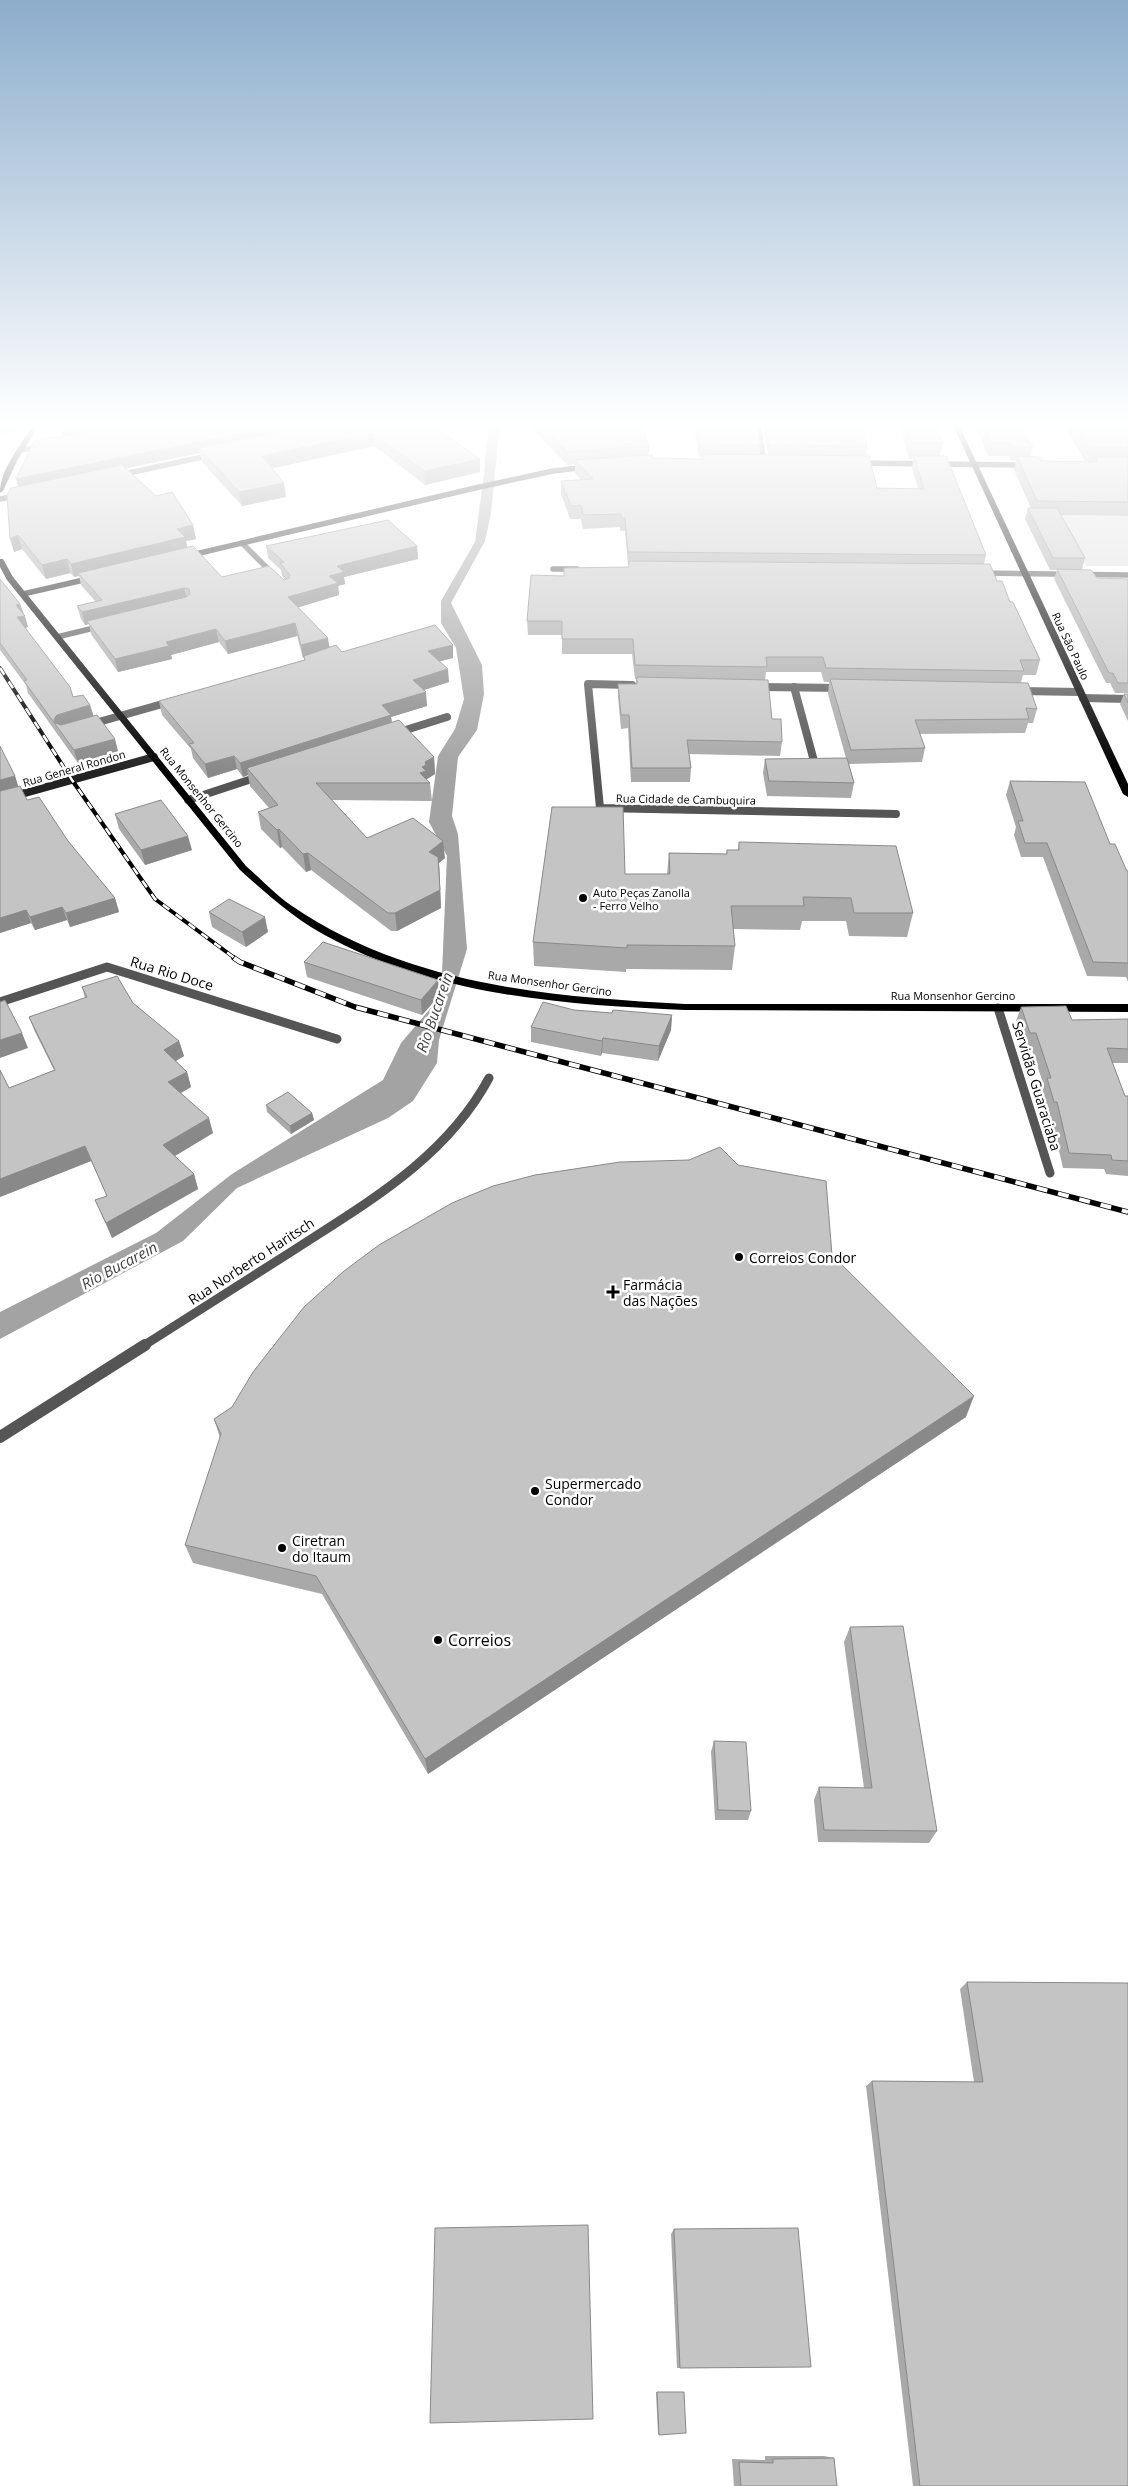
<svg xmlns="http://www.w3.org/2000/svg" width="1128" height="2486" viewBox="0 0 1128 2486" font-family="'Open Sans',sans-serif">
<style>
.green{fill:#dcdcdc}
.water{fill:#a3a3a3}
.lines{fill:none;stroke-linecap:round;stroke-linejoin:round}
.street-far3{stroke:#555;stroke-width:5.5}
.street-far2{stroke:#555;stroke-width:8}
.street-far1{stroke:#555;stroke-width:9}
.street{stroke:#555;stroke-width:12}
.secondary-far1{stroke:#222;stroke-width:5.5}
.secondary{stroke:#222;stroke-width:8}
.primary{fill:#000;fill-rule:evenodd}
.rail-far1-casing{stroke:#000;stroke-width:4}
.rail-casing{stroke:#000;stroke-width:5.5}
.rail-far1{stroke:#fff;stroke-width:2.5;stroke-dasharray:8;stroke-linecap:butt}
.rail{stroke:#fff;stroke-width:4;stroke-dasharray:11;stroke-linecap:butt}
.wall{fill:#a9a9a9;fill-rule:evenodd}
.shaded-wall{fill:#898989}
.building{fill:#c4c4c4;stroke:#898989}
.poi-dot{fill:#000;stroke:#fff;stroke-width:2}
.labels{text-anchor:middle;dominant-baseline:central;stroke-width:5;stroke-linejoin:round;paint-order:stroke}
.far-street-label{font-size:11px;fill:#000;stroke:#fff}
.far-poi-label{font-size:11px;fill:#000;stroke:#fff;text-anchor:start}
.street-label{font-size:14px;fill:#000;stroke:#fff}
.poi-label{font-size:14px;fill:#000;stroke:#fff;text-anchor:start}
.water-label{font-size:15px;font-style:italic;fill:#444;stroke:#fff}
.near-poi-label{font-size:16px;fill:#000;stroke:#fff;text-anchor:start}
</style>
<rect width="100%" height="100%" fill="#fff"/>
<polygon class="green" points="1062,515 1128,516 1128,566 1086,566"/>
<polygon class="water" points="488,425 500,425 491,513 485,541 451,603 482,665 484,694 477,730 458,757 452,816 458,834 467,949 439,1040 437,1063 413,1101 388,1118 237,1188 183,1241 0,1339 0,1312 156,1233 232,1174 383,1080 401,1043 441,996 447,856 429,822 438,756 455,729 464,699 456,648 441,623 441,601 475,542 484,474"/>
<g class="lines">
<g class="street-far3">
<polyline points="758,425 764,462"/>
<polyline points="21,450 44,446"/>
<polyline points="119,475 212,455"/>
<polyline points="0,499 19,495"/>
<polyline points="242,543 275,576"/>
<polyline points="553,569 577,569"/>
<polyline points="982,573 1128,575"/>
<polyline points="57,637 102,626"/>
</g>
<g class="street-far2">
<polyline points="632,685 588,684 600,808 896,814"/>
<polyline points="756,687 842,688"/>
<polyline points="794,687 814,761"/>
<polyline points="1019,691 1080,692"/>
<polyline points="1083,698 1128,699"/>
<polyline points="88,725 173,701"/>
<polyline points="396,733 447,717"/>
<polyline points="188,800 261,776"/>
</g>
<g class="street-far1">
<polyline points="0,1002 107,967 337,1039"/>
<polyline points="998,1008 1050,1173"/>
<path d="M143 1346C193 1314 244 1282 294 1250 368 1202 446 1158 489 1078"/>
</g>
<polyline class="street" points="0,1437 145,1345"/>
<g class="secondary-far1">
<polyline points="859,463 1027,465"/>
<polyline points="187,556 475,488 553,471 587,467"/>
<polyline points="23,594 92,578"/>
</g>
<polyline class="secondary" points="0,800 154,757"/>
<g class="primary">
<path d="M33 425H39L17 461 3 491 0 493C0 469 21 445 33 425Z"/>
<polygon points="953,425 959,425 1128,784 1128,797 1123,794"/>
<path d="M0 559H3L13 577 246 866C261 879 276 895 292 906 408 985 549 997 685 1004H1128V1012L685 1010C567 1005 441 996 334 940 298 922 269 896 240 870L7 580 0 567Z"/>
</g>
<g class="rail-far1-casing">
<polyline id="rail-far1" points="0,668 72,780 155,899 236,959"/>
</g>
<g class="rail-casing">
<polyline id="rail" points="234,958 240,962 355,1007 1128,1212"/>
</g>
<use href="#rail-far1" class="rail-far1"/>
<use href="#rail" class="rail"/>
</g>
<g class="wall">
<polygon points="0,425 17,425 13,433 0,433"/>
<polygon points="432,425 480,472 425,485 374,446 272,468 286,497 242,506 202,462 200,453 126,468 156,496 193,525 196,539 186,541 187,548 222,577 285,580 282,576 281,570 268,558 266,546 417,546 418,559 344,577 345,584 338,586 339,595 298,607 330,647 342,652 453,645 453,658 440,661 449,682 424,690 427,706 391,717 392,723 434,757 435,774 427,779 427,780 430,783 432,801 332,800 367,838 445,858 439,863 441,908 397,931 391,931 311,870 306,872 282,847 280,848 261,829 258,812 269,808 250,786 248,775 243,777 237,769 208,778 193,758 191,749 162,715 159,701 304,660 304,658 303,658 297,636 228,654 219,642 171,655 172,659 118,672 91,634 89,624 85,625 81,619 77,606 96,602 81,585 79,576 74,577 70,573 46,579 22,549 14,552 18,486 16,479 63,436 61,427"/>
<path d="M529 425H757L760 445 759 455H768L763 425H863L867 446 866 455 877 488H918L912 469 913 459H909L899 425H935L943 443 940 456 986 555 984 564 997 581 1010 602 1040 660 1036 675H1023L1021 682 1037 709 1033 723H1028L1025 733 920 734 925 748 922 762 849 764 854 783 851 798 767 796 763 773 765 759 846 758 828 694 829 682H824L821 672H766L765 680 772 719 782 742 780 756 689 754 691 768 690 782H631L628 728 621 729 618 697V684H636V679H635L632 654H562V635H528L527 621 564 576 629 567V565H628L625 531H620V527L583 529 581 519H570L561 494V481L581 480 575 473V464L567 465ZM642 427 694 428 699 457H702L701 459 653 458 649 455V446Z"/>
<polygon points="975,425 1019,425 1033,447 1031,456 1042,461 1094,461 1085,461 1064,425 1128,425 1128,516 1060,515 1085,558 1082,570 1097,578 1128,579 1128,693 1115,693 1110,683 1106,683 1054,579 1057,570 1050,570 1025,519 1028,508 1031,508 1014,470 1016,460 1010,460 1008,456 988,456"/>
<polygon points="0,579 20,604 28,627 25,628 73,697 90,705 93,716 118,751 78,763 28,693 26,685 0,650"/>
<polygon points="1124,694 1128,694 1128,721 1120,704"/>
<polygon points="15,776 18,786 27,800 68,841 115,898 119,912 70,927 67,920 35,930 31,923 0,933"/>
<polygon points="1010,781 1110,844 1127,871 1128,871 1128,982 1126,977 1087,976 1043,857 1021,857 1014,835 1016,827 1006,795"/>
<polygon points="115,814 192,850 145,865 119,829"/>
<polygon points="739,842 913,913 907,937 849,936 846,921 802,921 800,930 733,929 735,946 732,970 626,969 626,972 534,966 533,942 625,874 667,874 669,853 726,854 727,850 738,850"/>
<polygon points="209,912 268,932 246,947 212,927"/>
<polygon points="304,962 440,995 422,1015 307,977"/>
<polygon points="82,987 133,1003 179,1041 184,1056 176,1061 187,1072 191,1087 181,1093 213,1133 175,1156 194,1174 198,1189 112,1238 95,1200 107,1196 91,1161 0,1197 0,1070 9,1088 54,1070 35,1032 29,1017 85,998"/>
<polygon points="1021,1007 1072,1020 1128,1019 1128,1063 1112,1063 1125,1096 1128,1096 1128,1176 1106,1174 1104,1169 1063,1168 1051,1116 1049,1116 1042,1092 1044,1086 1031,1047 1025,1048 1016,1021"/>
<polygon points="574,1010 612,1013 672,1015 671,1030 658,1061 602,1053 601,1056 531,1042 531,1027"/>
<polygon points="266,1105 312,1113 314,1120 291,1134 267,1112"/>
<polygon points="738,1165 832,1255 966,1417 428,1774 322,1594 193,1563 185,1545 220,1438 214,1419"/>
<polygon points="850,1627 937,1831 929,1843 818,1842 814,1800 819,1787 864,1788 844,1642"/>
<polygon points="714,1741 751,1811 748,1820 715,1820 711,1752"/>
<polygon points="967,1982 1128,2486 913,2486 866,2086 872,2081 974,2082 960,1989"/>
<polygon points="674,2229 811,2367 677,2368 671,2234"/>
<polygon points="656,2392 684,2392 659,2435 658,2434"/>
<polygon points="765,2456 824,2456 834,2458 837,2486 734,2486 732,2459 765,2460"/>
</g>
<g class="shaded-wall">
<polygon points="11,425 17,425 13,433"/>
<polygon points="73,425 141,425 64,438 61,427"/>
<polygon points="280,425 335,425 199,448 200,453 20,490 16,479"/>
<polygon points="373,433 374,446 265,470 262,456"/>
<polygon points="480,459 480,472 425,485 424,471"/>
<polygon points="284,483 286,497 242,506 239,492"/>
<polygon points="193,525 196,539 186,541 188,551 78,573 79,576 74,577 71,564 177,529"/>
<polygon points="18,535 22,549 14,552 10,539"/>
<polygon points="417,546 418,559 344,577 345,584 338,586 339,595 290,610 288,597 329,576 337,566"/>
<polygon points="67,559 70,573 46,579 42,565"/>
<polygon points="184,588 187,600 87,621 89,624 85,625 82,612"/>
<polygon points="20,604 24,615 16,605"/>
<polygon points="25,616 28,627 21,629 17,617"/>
<polygon points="295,623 297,636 228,654 225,641"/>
<polygon points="216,629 219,642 171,655 172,659 118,672 115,659 166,642"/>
<polygon points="328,638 330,651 303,658 301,645"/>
<polygon points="453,645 453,658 429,664 428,651"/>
<polygon points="448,669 449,682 414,693 413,680"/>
<polygon points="426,692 427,706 391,717 393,728 247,768 248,775 243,777 240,763 382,705"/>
<polygon points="90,705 94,717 61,727 55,724 54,719 57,715"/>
<polygon points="115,739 118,751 78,763 74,750"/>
<polygon points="234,756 237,769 208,778 205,764"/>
<polygon points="434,757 435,774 427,779 427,783 420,773 425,762"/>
<polygon points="15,776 19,789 0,795 0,780"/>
<polygon points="279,829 282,847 280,848 277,830"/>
<polygon points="188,836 192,850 145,865 141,850"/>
<polygon points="443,841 445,858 439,863 441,908 397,931 395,913 429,852"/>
<polygon points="308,853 311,870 306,872 303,854"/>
<polygon points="115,898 119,912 70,927 66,913"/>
<polygon points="62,907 67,920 35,930 30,917"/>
<polygon points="26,910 31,923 0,933 0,918"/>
<polygon points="265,917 268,932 246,947 242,932"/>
<polygon points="438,980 440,995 422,1015 421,1000"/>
<polygon points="672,1015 671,1030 658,1061 659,1046"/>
<polygon points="22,1033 28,1048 0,1058 0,1040"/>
<polygon points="603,1038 602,1053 601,1056 602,1041"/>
<polygon points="179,1041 184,1056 169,1065 164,1050"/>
<polygon points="187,1072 191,1087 173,1097 168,1082"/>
<polygon points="312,1113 314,1120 291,1134 290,1126"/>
<polygon points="209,1118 213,1133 168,1160 163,1145"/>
<polygon points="85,1146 91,1161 0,1197 0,1179"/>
<polygon points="194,1174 198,1189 112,1238 106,1223"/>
<polygon points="974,1396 966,1417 428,1774 425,1759"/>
</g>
<g class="building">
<polygon points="61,425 73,425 61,427"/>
<polygon points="126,425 280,425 16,479 34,441"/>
<polygon points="314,425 432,425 480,459 424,471 373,433 262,456 284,483 239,492 199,448"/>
<polygon points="541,425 642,425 649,446 567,452"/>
<polygon points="697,425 757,425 760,445 700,444"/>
<polygon points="766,425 863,425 867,446 769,445"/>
<polygon points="906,425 935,425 943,443 912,443"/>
<polygon points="983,425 1019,425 1033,447 1013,447 1011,443 991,443"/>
<polygon points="1075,425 1128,425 1128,448 1089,448"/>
<polygon points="702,454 869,456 877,488 924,489 914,456 946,456 986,555 628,552 625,518 621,518 621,514 583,515 581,505 571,506 561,481 593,479 575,460 600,458 652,455 653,458 703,459"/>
<polygon points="1017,456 1039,457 1042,461 1092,462 1097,461 1095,457 1128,457 1128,502 1037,501"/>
<polygon points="122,465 156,496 172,492 193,525 177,529 185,537 71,564 67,559 42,565 18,535 10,539 7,495 11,488"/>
<polygon points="1028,508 1057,508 1085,558 1053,558"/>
<polygon points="388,520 417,546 337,566 344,572 329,576 338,583 288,597 328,638 301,645 295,623 225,641 216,629 166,642 169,646 115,659 87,621 186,597 190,594 189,589 184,588 82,612 77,606 102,600 78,573 193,546 222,577 269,566 284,580 289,578 290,575 280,563 284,562 266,546"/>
<polygon points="629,561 990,564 997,581 1002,581 1010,602 1013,602 1040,660 1020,660 1024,671 826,668 823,657 766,657 767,667 635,665 633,639 562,639 562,621 527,621 531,575 564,576 564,568 629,567"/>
<polygon points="1057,569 1091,570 1097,578 1128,579 1128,683 1118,683 1113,673 1109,673"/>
<polygon points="0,579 20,604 16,605 25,616 17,617 70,687 73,697 83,695 90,705 57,715 54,719 55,723 61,725 97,715 115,739 74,750 24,681 27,680 0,643"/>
<polygon points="435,625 453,645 428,651 448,669 413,680 426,692 382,705 391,715 240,763 234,756 205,764 189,744 194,743 159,701 305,660 304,656 336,645 342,652"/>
<polygon points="637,677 768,680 772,719 781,719 782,742 687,740 691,768 632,768 629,715 621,715 618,684 637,684"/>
<polygon points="830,679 1028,683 1037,709 1026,708 1029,719 915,720 925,748 851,750"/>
<polygon points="1124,694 1128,694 1128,703"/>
<polygon points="399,720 434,757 425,762 426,765 422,767 426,771 420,773 430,783 316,783 367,838 413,818 443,841 429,852 438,857 440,890 395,913 388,913 308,853 303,854 279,829 277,830 258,812 278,805 247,768"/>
<polygon points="0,746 15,776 0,780"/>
<polygon points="847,758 854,783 769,781 765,759"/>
<polygon points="1010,781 1085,782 1110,844 1115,844 1125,867 1127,871 1128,871 1128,963 1093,962 1047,843 1025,843 1018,821 1023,821"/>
<polygon points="20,786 27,800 39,797 68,841 115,898 66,913 62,907 30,917 26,910 0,918 0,791"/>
<polygon points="161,800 188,836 141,850 115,814"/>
<polygon points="552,807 623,807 625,874 670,874 669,853 727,854 727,850 739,850 739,842 896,846 913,913 854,913 851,898 803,897 804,906 731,906 735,946 627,945 627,948 533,942"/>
<polygon points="229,899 265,917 242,932 209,912"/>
<polygon points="323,942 438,980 421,1000 304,962"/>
<polygon points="117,976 133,1003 179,1041 164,1050 187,1072 168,1082 209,1118 163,1145 194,1174 106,1223 95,1200 107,1196 85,1146 0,1179 0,1070 9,1088 55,1070 29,1017 87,997 82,987"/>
<polygon points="5,1000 22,1033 0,1040 0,1002"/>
<polygon points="543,1002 574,1010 612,1013 613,1010 672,1015 659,1046 603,1038 602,1041 531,1027"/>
<polygon points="1066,1006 1072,1020 1128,1019 1128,1049 1107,1048 1125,1096 1128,1096 1128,1161 1112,1160 1111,1155 1069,1153 1057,1102 1054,1102 1047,1078 1051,1078 1036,1033 1030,1033 1021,1007"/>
<polygon points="288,1092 312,1113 290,1126 266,1105"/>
<polygon points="720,1147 738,1165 826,1181 832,1255 974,1396 425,1759 316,1576 185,1545 221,1434 214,1419 232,1407 253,1372 304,1307 344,1271 379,1245 452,1203 493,1186 535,1175 620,1162 689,1160"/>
<polygon points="903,1626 937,1831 824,1830 819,1787 872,1788 850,1627"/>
<polygon points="714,1741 746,1742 751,1811 718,1810"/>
<polygon points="967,1982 1128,1983 1128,2486 920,2486 872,2081 983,2082"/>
<polygon points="588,2225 593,2419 430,2423 435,2228"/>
<polygon points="798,2228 811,2367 680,2368 674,2229"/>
<polygon points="657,2392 684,2392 686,2433 659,2435"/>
<polygon points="834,2458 837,2486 741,2486 739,2462 773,2463 773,2459"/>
</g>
<linearGradient id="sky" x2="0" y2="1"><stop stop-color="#8cadcc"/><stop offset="0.55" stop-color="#fff"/><stop offset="1" stop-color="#fff" stop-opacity="0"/></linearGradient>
<rect width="1128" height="773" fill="url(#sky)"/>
<g class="poi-dot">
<circle cx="583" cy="898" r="5"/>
<circle cx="739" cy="1257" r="5"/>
<path d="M610.5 1284.5h5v5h5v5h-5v5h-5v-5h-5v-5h5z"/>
<circle cx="535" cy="1491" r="5"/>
<circle cx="282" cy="1548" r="5"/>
<circle cx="438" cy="1640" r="5"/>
</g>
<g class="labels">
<g class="far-street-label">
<text transform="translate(1071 646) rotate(65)">Rua São Paulo</text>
<text transform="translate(74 768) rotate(-16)">Rua General Rondon</text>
<text transform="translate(202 797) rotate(51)">Rua Monsenhor Gercino</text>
<text transform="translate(686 799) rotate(1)">Rua Cidade de Cambuquira</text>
<text transform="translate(550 983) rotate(8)">Rua Monsenhor Gercino</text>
<text x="953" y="995">Rua Monsenhor Gercino</text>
</g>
<g class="far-poi-label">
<text x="593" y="892">Auto Peças Zanolla<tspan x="593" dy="13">- Ferro Velho</tspan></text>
</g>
<g class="street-label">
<text transform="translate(172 973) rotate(17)">Rua Rio Doce</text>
<text transform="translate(1037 1086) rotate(73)">Servidão Guaraciaba</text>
<text transform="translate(251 1261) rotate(-33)">Rua Norberto Haritsch</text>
</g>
<g class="poi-label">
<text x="749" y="1257">Correios Condor</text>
<text x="623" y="1284">Farmácia<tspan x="623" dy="16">das Nações</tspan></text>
<text x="545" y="1483">Supermercado<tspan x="545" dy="16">Condor</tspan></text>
<text x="292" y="1540">Ciretran<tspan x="292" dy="16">do Itaum</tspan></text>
</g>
<g class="water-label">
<text transform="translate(434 1012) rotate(-71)">Rio Bucarein</text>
<text transform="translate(119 1265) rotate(-28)">Rio Bucarein</text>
</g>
<g class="near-poi-label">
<text x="448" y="1640">Correios</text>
</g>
</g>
</svg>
